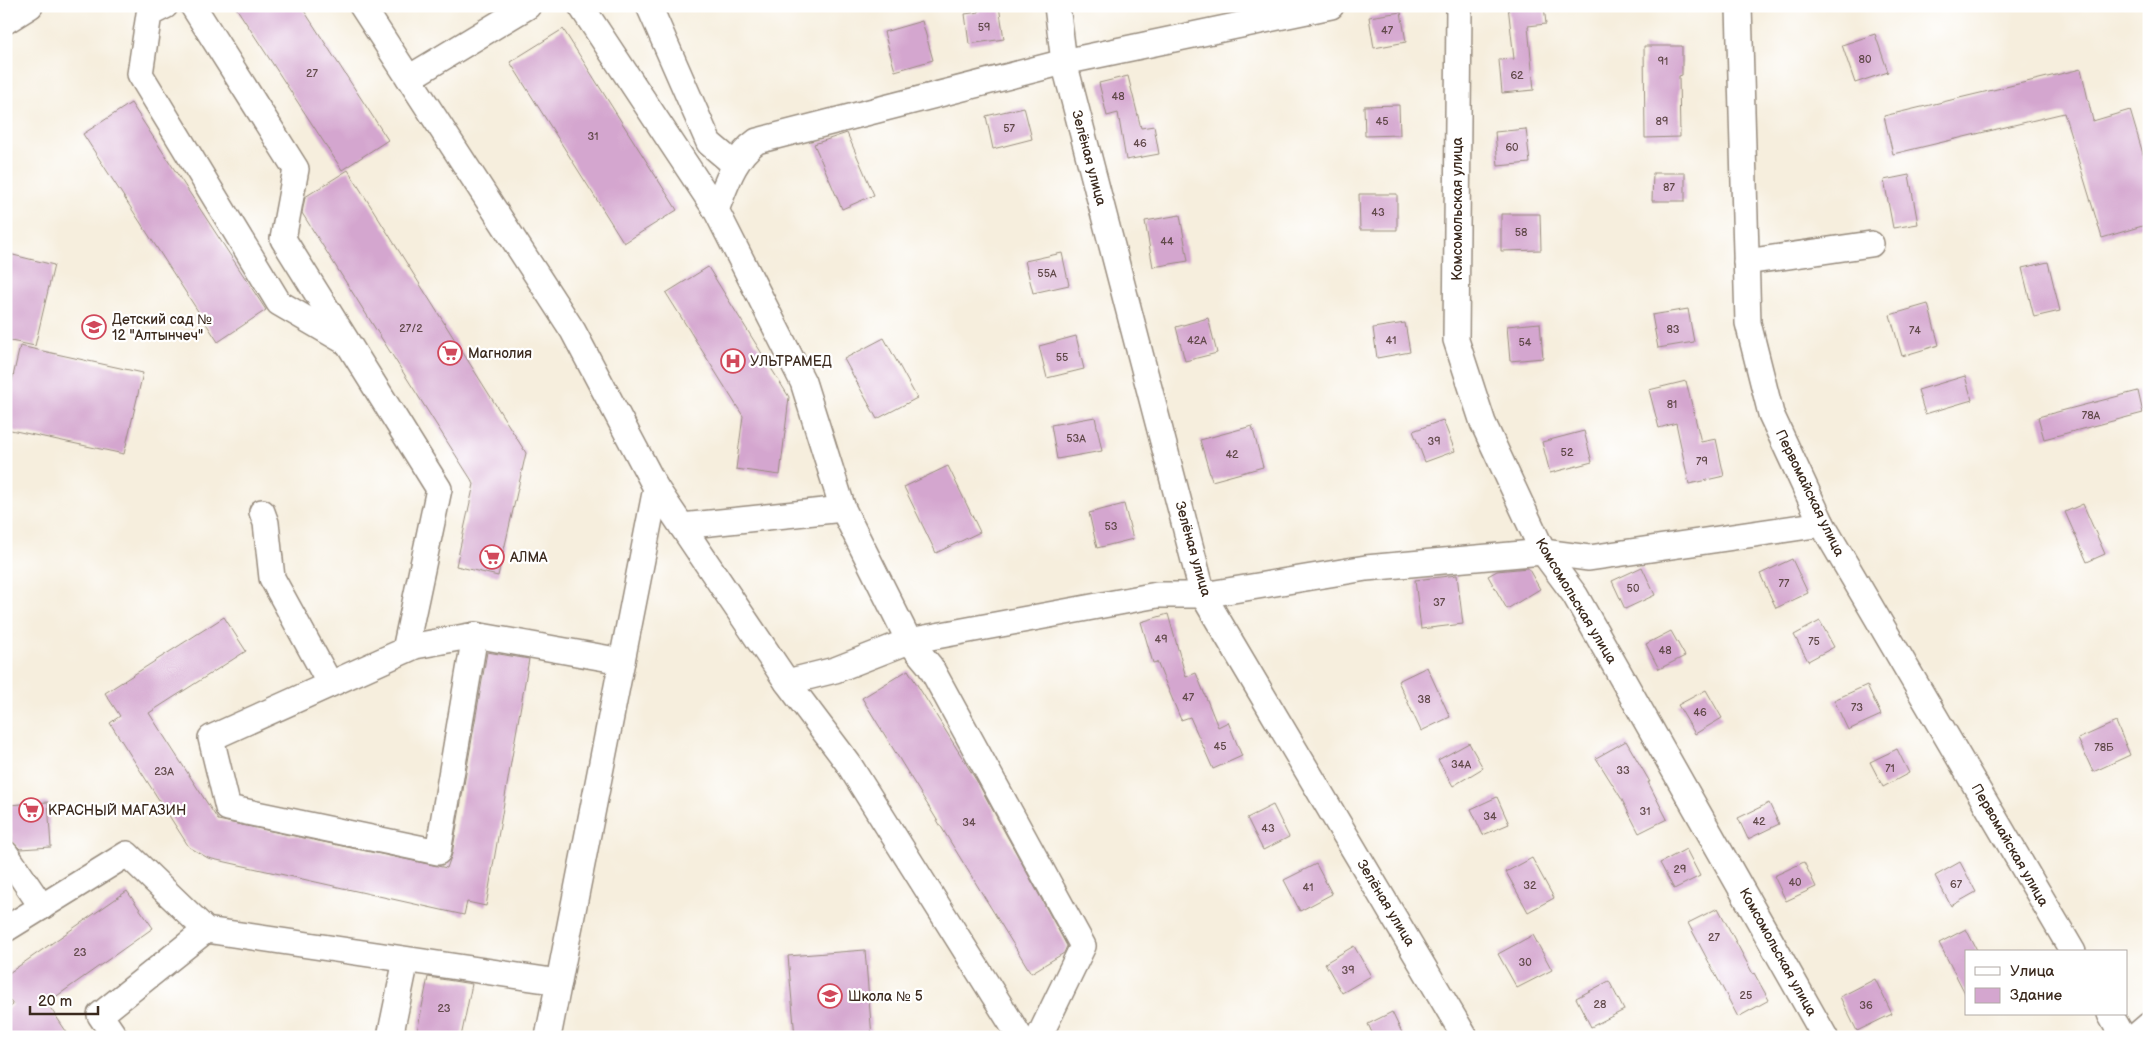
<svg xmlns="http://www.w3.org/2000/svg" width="2155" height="1043" viewBox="0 0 2155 1043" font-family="'Balsamiq Sans',sans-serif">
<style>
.building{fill:#d4a6cf}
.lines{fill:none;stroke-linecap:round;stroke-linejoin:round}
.minor-casing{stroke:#988c7e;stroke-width:28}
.minor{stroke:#fff;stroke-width:25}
.labels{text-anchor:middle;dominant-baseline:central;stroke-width:4.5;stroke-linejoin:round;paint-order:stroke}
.number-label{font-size:11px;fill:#61494a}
.street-label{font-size:14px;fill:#3b2a1e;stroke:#fff}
.poi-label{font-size:14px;fill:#3b2a1e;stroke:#fff;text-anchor:start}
</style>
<rect width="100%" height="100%" fill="#fff"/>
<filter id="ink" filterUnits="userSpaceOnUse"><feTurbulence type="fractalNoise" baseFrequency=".02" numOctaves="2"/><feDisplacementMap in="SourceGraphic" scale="10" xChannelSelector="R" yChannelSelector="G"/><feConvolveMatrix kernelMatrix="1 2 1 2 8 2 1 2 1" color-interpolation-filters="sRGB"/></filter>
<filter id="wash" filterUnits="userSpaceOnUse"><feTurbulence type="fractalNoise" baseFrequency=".0096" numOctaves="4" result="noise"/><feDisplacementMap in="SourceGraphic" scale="20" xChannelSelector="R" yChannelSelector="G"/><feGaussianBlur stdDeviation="1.12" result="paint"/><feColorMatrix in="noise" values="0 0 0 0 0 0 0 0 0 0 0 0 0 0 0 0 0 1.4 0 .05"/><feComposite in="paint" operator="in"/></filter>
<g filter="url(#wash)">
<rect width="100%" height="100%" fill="#f6eedd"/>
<g id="blocks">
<g class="building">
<polygon points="235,6 301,6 388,140 342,170"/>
<polygon points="979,6 999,6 1004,39 969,44 965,14 979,12"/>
<polygon points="1508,6 1544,6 1546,24 1528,26 1534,90 1502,93 1499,60 1514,59"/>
<polygon points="1401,12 1406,42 1374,48 1369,17"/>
<polygon points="922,21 933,60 895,71 884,32"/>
<polygon points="563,29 677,210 624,243 510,62"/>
<polygon points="1875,34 1888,72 1855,83 1842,45"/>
<polygon points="1644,46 1682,46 1682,75 1679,76 1680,137 1645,138"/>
<polygon points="2081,69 2093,121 2130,110 2149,174 2149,224 2102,238 2064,113 1893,154 1884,116"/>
<polygon points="1128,76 1141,128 1154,126 1159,154 1126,160 1118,113 1107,116 1099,83"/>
<polygon points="131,103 266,310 218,342 83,134"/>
<polygon points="1399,105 1400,135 1365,136 1364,106"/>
<polygon points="1024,107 1032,139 993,149 986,116"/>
<polygon points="1526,129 1530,163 1498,166 1495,132"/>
<polygon points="847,133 874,195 842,209 814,144"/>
<polygon points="348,170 526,453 498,576 456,566 474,484 302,213 305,197"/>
<polygon points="1653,173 1685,173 1685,201 1652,201"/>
<polygon points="1909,175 1918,224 1893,228 1884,180"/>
<polygon points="1359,194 1397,194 1397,230 1360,230"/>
<polygon points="1501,214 1540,214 1541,250 1501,251"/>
<polygon points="1180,215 1188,261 1153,267 1145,221"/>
<polygon points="1062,253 1069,285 1033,293 1025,261"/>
<polygon points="9,254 54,265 35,346 6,340 6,265"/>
<polygon points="2048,262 2060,311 2034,317 2022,268"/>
<polygon points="708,267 789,397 780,475 736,469 743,416 666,293"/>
<polygon points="1928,304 1939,345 1902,356 1890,315"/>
<polygon points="1688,309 1694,342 1658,348 1652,315"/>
<polygon points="1208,318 1217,353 1185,361 1176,327"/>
<polygon points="1405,323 1410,352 1377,358 1373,328"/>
<polygon points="1540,323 1543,358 1510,361 1507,326"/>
<polygon points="1076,336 1084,369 1047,378 1039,346"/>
<polygon points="884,338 917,398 877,419 844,359"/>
<polygon points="20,346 143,373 124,454 6,429 6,407"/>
<polygon points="1965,376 1972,400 1925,414 1918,390"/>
<polygon points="1686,381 1701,442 1716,439 1724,476 1689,484 1676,423 1659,428 1649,390"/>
<polygon points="2138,391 2143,413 2044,439 2038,417"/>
<polygon points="1095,417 1102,451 1057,459 1051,425"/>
<polygon points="1443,420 1455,451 1425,462 1413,431"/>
<polygon points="1252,426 1263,467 1212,481 1200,440"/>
<polygon points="1584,431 1592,462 1550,473 1542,442"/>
<polygon points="948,466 980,532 936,553 904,487"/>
<polygon points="1124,504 1133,539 1097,548 1089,513"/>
<polygon points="2083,504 2105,554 2087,562 2065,512"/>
<polygon points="1792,559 1808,593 1776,608 1760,574"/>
<polygon points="1642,567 1655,595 1625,609 1612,581"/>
<polygon points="1528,568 1540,589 1507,609 1488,576 1497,571"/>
<polygon points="1457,575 1463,624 1421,629 1415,580"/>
<polygon points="1168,614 1186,677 1196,673 1218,727 1228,722 1242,756 1213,769 1190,717 1181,720 1157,662 1153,663 1141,622"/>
<polygon points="224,617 246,651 149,713 218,820 447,868 452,854 487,652 529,659 486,906 467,902 464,915 208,858 189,847 110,723 120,716 105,693"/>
<polygon points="1820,621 1834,647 1808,661 1794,635"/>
<polygon points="1671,631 1685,656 1659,669 1646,644"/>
<polygon points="1427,667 1450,717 1421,731 1398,681"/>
<polygon points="908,670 978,783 1067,946 1064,953 1031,973 862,698"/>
<polygon points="1867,685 1881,715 1848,730 1834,700"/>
<polygon points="1706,690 1722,718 1695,734 1678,705"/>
<polygon points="2116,722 2130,755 2093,772 2078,739"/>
<polygon points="1626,741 1650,782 1648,782 1667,819 1639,833 1621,798 1596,758"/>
<polygon points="1469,743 1483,768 1453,786 1438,760"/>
<polygon points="1897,749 1909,773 1883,787 1870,762"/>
<polygon points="1497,797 1509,824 1483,835 1471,809"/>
<polygon points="48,802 51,847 20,849 12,841 9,805"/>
<polygon points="1769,803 1779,824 1748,839 1738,818"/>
<polygon points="1273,805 1289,837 1263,850 1247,818"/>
<polygon points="1686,849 1700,876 1674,889 1660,863"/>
<polygon points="1532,858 1554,898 1528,912 1506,872"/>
<polygon points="1804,862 1816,887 1786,901 1774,876"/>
<polygon points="1960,862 1976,892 1951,906 1935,876"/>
<polygon points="1316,864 1332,894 1300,911 1284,880"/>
<polygon points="127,891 153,928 47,1003 70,1037 10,1037 6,1031 6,1010 13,1005 6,995 6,975"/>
<polygon points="1718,908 1753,974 1754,973 1769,1000 1738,1017 1688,923"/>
<polygon points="1966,929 1978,952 1966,952 1966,995 1939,943"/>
<polygon points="1533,935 1552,970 1517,988 1498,954"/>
<polygon points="1354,946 1371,976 1342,993 1325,963"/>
<polygon points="865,950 872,1037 795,1037 788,956"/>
<polygon points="428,977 472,984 461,1037 416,1037"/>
<polygon points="1875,979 1892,1014 1857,1031 1840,997"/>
<polygon points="1609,981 1624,1010 1591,1027 1576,998"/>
<polygon points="1392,1012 1404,1037 1374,1037 1368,1024"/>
</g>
</g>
</g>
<g filter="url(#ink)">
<use href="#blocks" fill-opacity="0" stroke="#988c7e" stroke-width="1"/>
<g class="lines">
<g class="minor-casing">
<g id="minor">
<polyline points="165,6 149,14 140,74 279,303 344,341"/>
<polyline points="193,6 296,169 283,239 439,489 405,650"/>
<polyline points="362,6 573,331 656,488 548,1037"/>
<polyline points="581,6 716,210"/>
<polyline points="649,6 709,143 735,165"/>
<polyline points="1057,6 1064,62 1203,595 1465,1037"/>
<polyline points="1459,6 1456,340 1483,423 1543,552 1575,595 1825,1037"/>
<polyline points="1739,6 1748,323 1771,414 1822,524 2073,952"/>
<polyline points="6,21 30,6"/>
<polyline points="409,78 528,6"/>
<polyline points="1746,262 1871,244"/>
<polyline points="656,488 787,682 835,670 909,641 1157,595 1203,595 1366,568 1543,552 1589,558 1822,524"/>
<polyline points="262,512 266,523 272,578 330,684"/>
<polyline points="682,526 843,509"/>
<polyline points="475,635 415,646 211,738 228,808 438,852 475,635 622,661"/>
<polyline points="787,682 848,763 1020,1037"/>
<polyline points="6,854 42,907"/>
<polyline points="6,929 127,854 206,930 559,982"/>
<polyline points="2110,1014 2123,1037"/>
<polyline points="115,1037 100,1015 206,930"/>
<polyline points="390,1037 406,960"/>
<path d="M1039 1037 1083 946 930 666 909 641 843 509 803 382 716 210C726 185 734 157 757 141L1064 62 1331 6"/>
<polyline points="2135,1037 2149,1025"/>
</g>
</g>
<use href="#minor" class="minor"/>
</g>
</g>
<defs>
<g id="school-ring" transform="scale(1.25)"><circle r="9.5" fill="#fff" stroke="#d1495b" stroke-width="1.5"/><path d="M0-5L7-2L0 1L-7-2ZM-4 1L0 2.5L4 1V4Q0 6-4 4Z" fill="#d1495b"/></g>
<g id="supermarket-ring" transform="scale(1.25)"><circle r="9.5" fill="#fff" stroke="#d1495b" stroke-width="1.5"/><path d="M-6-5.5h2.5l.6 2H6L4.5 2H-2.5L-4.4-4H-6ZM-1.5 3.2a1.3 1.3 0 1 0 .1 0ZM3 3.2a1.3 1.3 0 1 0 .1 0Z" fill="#d1495b"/></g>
<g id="hospital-ring" transform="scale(1.25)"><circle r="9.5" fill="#fff" stroke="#d1495b" stroke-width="1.5"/><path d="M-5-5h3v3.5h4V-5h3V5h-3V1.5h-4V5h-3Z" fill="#d1495b"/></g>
</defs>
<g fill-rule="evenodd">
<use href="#school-ring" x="94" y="327"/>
<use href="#supermarket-ring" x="450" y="353"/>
<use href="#hospital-ring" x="733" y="361"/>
<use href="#supermarket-ring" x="492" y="557"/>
<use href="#supermarket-ring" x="31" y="810"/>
<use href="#school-ring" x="830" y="996"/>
</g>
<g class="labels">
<g class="number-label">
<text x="984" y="27">59</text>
<text x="1387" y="30">47</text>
<text x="1865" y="59">80</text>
<text x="1663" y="61">91</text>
<text x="312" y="73">27</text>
<text x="1517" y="75">62</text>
<text x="1118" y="96">48</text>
<text x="1382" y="121">45</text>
<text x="1662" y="121">89</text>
<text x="1009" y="128">57</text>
<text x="593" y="136">31</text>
<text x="1140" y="143">46</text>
<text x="1512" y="147">60</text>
<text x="1669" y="187">87</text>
<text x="1378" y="212">43</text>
<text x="1521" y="232">58</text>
<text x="1167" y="241">44</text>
<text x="1047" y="273">55А</text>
<text x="411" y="328">27/2</text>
<text x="1673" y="329">83</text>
<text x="1915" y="330">74</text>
<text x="1197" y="340">42А</text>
<text x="1391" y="340">41</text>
<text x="1525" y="342">54</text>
<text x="1062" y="357">55</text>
<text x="1672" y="404">81</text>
<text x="2091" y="415">78А</text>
<text x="1076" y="438">53А</text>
<text x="1434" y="441">39</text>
<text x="1567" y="452">52</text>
<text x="1232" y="454">42</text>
<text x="1702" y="461">79</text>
<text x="1111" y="526">53</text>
<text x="1784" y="583">77</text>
<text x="1633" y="588">50</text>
<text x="1439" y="602">37</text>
<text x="1161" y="639">49</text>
<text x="1814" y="641">75</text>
<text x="1665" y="650">48</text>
<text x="1188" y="697">47</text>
<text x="1424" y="699">38</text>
<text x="1857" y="707">73</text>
<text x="1700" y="712">46</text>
<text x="1220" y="746">45</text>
<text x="2104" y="747">78Б</text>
<text x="1461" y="764">34А</text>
<text x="1890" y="768">71</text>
<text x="1623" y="770">33</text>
<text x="164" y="771">23А</text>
<text x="1645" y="811">31</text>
<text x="1490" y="816">34</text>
<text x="1759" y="821">42</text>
<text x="969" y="822">34</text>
<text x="1268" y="828">43</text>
<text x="1680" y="869">29</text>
<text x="1795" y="882">40</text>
<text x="1956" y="884">67</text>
<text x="1530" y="885">32</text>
<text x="1308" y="887">41</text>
<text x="1714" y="937">27</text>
<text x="80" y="952">23</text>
<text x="1525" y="962">30</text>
<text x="1348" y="970">39</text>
<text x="1746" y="995">25</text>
<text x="1600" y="1004">28</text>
<text x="1866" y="1005">36</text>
<text x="444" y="1008">23</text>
</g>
<g class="street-label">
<text transform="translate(1089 158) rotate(75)">Зелёная улица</text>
<text transform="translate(1457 209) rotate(-90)">Комсомольская улица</text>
<text transform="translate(1810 493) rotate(64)">Первомайская улица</text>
<text transform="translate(1193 549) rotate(74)">Зелёная улица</text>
<text transform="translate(1576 601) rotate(59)">Комсомольская улица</text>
<text transform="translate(2010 845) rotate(60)">Первомайская улица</text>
<text transform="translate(1386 903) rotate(59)">Зелёная улица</text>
<text transform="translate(1778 952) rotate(61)">Комсомольская улица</text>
</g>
<g class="poi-label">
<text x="112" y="319">Детский сад №<tspan x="112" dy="16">12 "Алтынчеч"</tspan></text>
<text x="468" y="353">Магнолия</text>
<text x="750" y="361">УЛЬТРАМЕД</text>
<text x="510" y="557">АЛМА</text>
<text x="48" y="810">КРАСНЫЙ МАГАЗИН</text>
<text x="848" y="996">Школа № 5</text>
</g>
</g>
<rect width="2155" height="1043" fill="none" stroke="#fff" stroke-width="25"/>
<rect x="1965" y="950" width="162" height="65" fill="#ffffff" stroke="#b1aaa5"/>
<rect x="1975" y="967" width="25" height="8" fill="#ffffff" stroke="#b1aaa5"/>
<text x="2010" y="976" font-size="15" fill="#3b2a1e">Улица</text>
<rect x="1975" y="988" width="25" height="15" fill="#d4a6cf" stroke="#b1aaa5"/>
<text x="2010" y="1000" font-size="15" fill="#3b2a1e">Здание</text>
<path d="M30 1006v8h68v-8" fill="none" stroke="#3b2a1e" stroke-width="2.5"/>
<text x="38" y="1006" font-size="15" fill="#3b2a1e" stroke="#ffffff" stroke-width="4" paint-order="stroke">20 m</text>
</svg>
